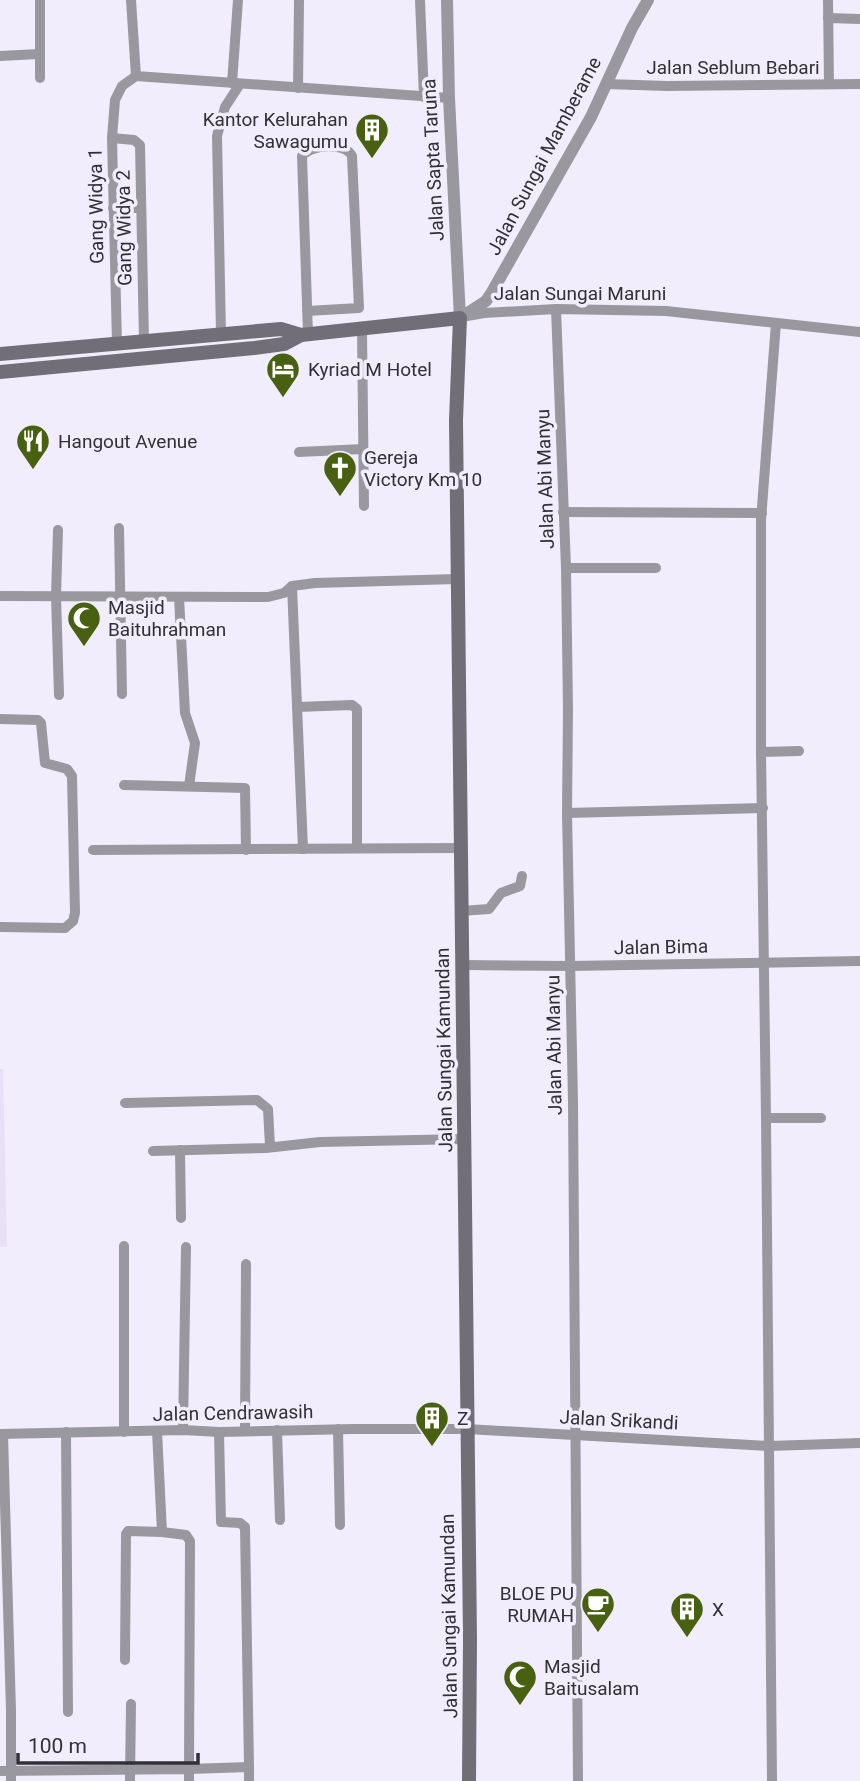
<svg xmlns="http://www.w3.org/2000/svg" width="860" height="1781" viewBox="0 0 860 1781" font-family="Roboto,sans-serif">
<style>
.built{fill:#e8e0f7}
.lines{fill:none;stroke-linecap:round;stroke-linejoin:round}
.minor{stroke:#9a989f;stroke-width:10}
.tertiary{stroke:#9a989f;stroke-width:12}
.secondary{stroke:#726e78;stroke-width:14}
.labels{text-anchor:middle;dominant-baseline:central;stroke-width:7;stroke-linejoin:round;paint-order:stroke}
.street-label{font-size:19px;fill:#323036;stroke:#f2edfd}
.poi-label{font-size:19px;fill:#323036;stroke:#f2edfd;text-anchor:start}
</style>
<rect width="100%" height="100%" fill="#f2edfd"/>
<polygon class="built" points="0,1069 3,1069 7,1247 0,1247"/>
<g class="lines">
<g class="minor">
<polyline points="40,0 40,78"/>
<polyline points="131,0 136,76 449,98"/>
<polyline points="420,0 424,97"/>
<polyline points="828,0 829,84"/>
<polyline points="828,18 860,19"/>
<polyline points="0,56 39,54"/>
<polyline points="232,83 238,0"/>
<polyline points="606,84 667,86 860,84"/>
<polyline points="298,88 299,0"/>
<polyline points="112,138 134,140 140,145 144,341"/>
<polyline points="113,208 140,208"/>
<polyline points="556,309 566,568 568,710 567,813 573,1102 578,1781"/>
<path d="M307 311 359 308 352 156C345 142 311 144 302 156L308 334"/>
<polyline points="467,316 484,313 556,309 666,311 860,332"/>
<polyline points="362,329 364,506"/>
<polyline points="221,334 217,136 225,107 240,84"/>
<polyline points="117,344 112,138 115,100 122,86 136,76"/>
<polyline points="299,452 363,449"/>
<polyline points="563,512 762,513"/>
<polyline points="119,528 122,694"/>
<polyline points="58,530 56,596 59,695"/>
<polyline points="566,568 656,568"/>
<polyline points="292,586 303,849"/>
<polyline points="0,596 268,597 284,593 292,586 315,583 457,579"/>
<polyline points="179,597 185,713 195,743 189,786"/>
<polyline points="297,707 352,705 357,709 357,848"/>
<polyline points="0,719 38,720 41,723 45,763 67,769 72,776 75,913 73,921 65,928 0,927"/>
<polyline points="799,751 761,752 766,1118 821,1118"/>
<polyline points="761,752 761,520 776,323"/>
<polyline points="124,785 245,788 246,850"/>
<polyline points="567,813 763,808"/>
<polyline points="93,850 460,848"/>
<polyline points="461,911 489,909 501,893 520,886 522,876"/>
<polyline points="462,965 570,966 860,961"/>
<polyline points="125,1103 257,1100 268,1109 270,1146"/>
<polyline points="766,1118 772,1781"/>
<polyline points="180,1150 181,1218"/>
<polyline points="153,1151 266,1148 320,1142 465,1139"/>
<polyline points="124,1246 124,1432"/>
<polyline points="338,1429 340,1525"/>
<polyline points="183,1430 186,1247"/>
<polyline points="245,1430 246,1264"/>
<polyline points="277,1430 280,1520"/>
<polyline points="66,1432 68,1712"/>
<polyline points="219,1432 221,1522 240,1523 245,1527 249,1767"/>
<polyline points="0,1434 183,1430 219,1432 354,1429 467,1429 769,1446 860,1443"/>
<polyline points="3,1434 11,1711 11,1781"/>
<polyline points="162,1532 186,1535 190,1541 189,1769 249,1767 249,1781"/>
<polyline points="125,1660 126,1534 128,1531 162,1532 157,1431"/>
<polyline points="0,1771 189,1769 189,1781"/>
<polyline points="130,1781 131,1704"/>
</g>
<polyline class="tertiary" points="447,0 449,98 460,318 486,301 492,292 591,117 632,28 648,0"/>
<g class="secondary">
<polyline points="0,354 281,329 301,335"/>
<polyline points="0,372 254,348 284,344 301,335 460,318 456,420 470,1639 469,1781"/>
</g>
</g>
<defs>
<g id="building-pin" transform="scale(1.75)"><path d="M0 17L-7.5 6A9.5 9.5 0 1 1 7.5 6Z" fill="#476110" stroke="#f2edfd"/><path d="M-4-6H4V6H1V3H-1V6H-4ZM-2.5-4.3h1.7v1.8h-1.7ZM.8-4.3h1.7v1.8H.8ZM-2.5-1h1.7V.8h-1.7ZM.8-1h1.7V.8H.8Z" fill="#fff"/></g>
<g id="hotel-pin" transform="scale(1.75)"><path d="M0 17L-7.5 6A9.5 9.5 0 1 1 7.5 6Z" fill="#476110" stroke="#f2edfd"/><path d="M-6-4.5h1.5V1H6V5H4.5V3h-9V5H-6ZM-4 0a1.8 1.8 0 1 1 3.6 0ZM.5 0V-2.5h3Q6-2.5 6 0Z" fill="#fff"/></g>
<g id="restaurant-pin" transform="scale(1.75)"><path d="M0 17L-7.5 6A9.5 9.5 0 1 1 7.5 6Z" fill="#476110" stroke="#f2edfd"/><path d="M-5-6h1v4h1v-4h1v4h1v-4h1v5L-1.5 .5V6h-2V.5L-5-1ZM5-6V6H3V1.5H1.5Q1.5-4 5-6Z" fill="#fff"/></g>
<g id="church-pin" transform="scale(1.75)"><path d="M0 17L-7.5 6A9.5 9.5 0 1 1 7.5 6Z" fill="#476110" stroke="#f2edfd"/><path d="M-1.2-6h2.4v3.5h3.3v2.4h-3.3V6h-2.4V-.1h-3.3v-2.4h3.3Z" fill="#fff"/></g>
<g id="mosque-pin" transform="scale(1.75)"><path d="M0 17L-7.5 6A9.5 9.5 0 1 1 7.5 6Z" fill="#476110" stroke="#f2edfd"/><path d="M3.5-4.9A6 6 0 1 0 3.5 4.9A5 5 0 1 1 3.5-4.9Z" fill="#fff"/></g>
<g id="cafe-pin" transform="scale(1.75)"><path d="M0 17L-7.5 6A9.5 9.5 0 1 1 7.5 6Z" fill="#476110" stroke="#f2edfd"/><path d="M-5.5-4.5H6V0H3Q3 3.5 0 3.5H-2.5Q-5.5 3.5-5.5 0ZM3-3.2v2h1.7v-2ZM-6 4.5H4V6H-6Z" fill="#fff"/></g>
</defs>
<g fill-rule="evenodd">
<use href="#building-pin" x="372" y="130"/>
<use href="#hotel-pin" x="283" y="369"/>
<use href="#restaurant-pin" x="33" y="441"/>
<use href="#church-pin" x="340" y="468"/>
<use href="#mosque-pin" x="84" y="618"/>
<use href="#building-pin" x="432" y="1418"/>
<use href="#cafe-pin" x="598" y="1604"/>
<use href="#building-pin" x="687" y="1609"/>
<use href="#mosque-pin" x="520" y="1677"/>
</g>
<g class="labels">
<g class="street-label">
<text x="733" y="67">Jalan Seblum Bebari</text>
<text transform="translate(544 156) rotate(-62)">Jalan Sungai Mamberame</text>
<text transform="translate(433 160) rotate(-93)">Jalan Sapta Taruna</text>
<text transform="translate(96 206) rotate(-91)">Gang Widya 1</text>
<text transform="translate(124 228) rotate(-91)">Gang Widya 2</text>
<text x="580" y="293">Jalan Sungai Maruni</text>
<text transform="translate(545 479) rotate(-92)">Jalan Abi Manyu</text>
<text transform="translate(661 947) rotate(-1)">Jalan Bima</text>
<text transform="translate(554 1045) rotate(-91)">Jalan Abi Manyu</text>
<text transform="translate(444 1050) rotate(-91)">Jalan Sungai Kamundan</text>
<text transform="translate(233 1413) rotate(-1)">Jalan Cendrawasih</text>
<text transform="translate(619 1420) rotate(3)">Jalan Srikandi</text>
<text transform="translate(449 1616) rotate(-91)">Jalan Sungai Kamundan</text>
</g>
<g class="poi-label">
<text x="348" y="119" text-anchor="end">Kantor Kelurahan<tspan x="348" dy="22">Sawagumu</tspan></text>
<text x="308" y="369">Kyriad M Hotel</text>
<text x="58" y="441">Hangout Avenue</text>
<text x="364" y="457">Gereja<tspan x="364" dy="22">Victory Km 10</tspan></text>
<text x="108" y="607">Masjid<tspan x="108" dy="22">Baituhrahman</tspan></text>
<text x="457" y="1418">Z</text>
<text x="574" y="1593" text-anchor="end">BLOE PU<tspan x="574" dy="22">RUMAH</tspan></text>
<text x="712" y="1609">X</text>
<text x="544" y="1666">Masjid<tspan x="544" dy="22">Baitusalam</tspan></text>
</g>
</g>
<path d="M18 1753v10h180v-10" fill="none" stroke="#323036" stroke-width="3.5"/>
<text x="28" y="1753" font-size="21" fill="#323036" stroke="#f2edfd" stroke-width="5" paint-order="stroke">100 m</text>
</svg>
